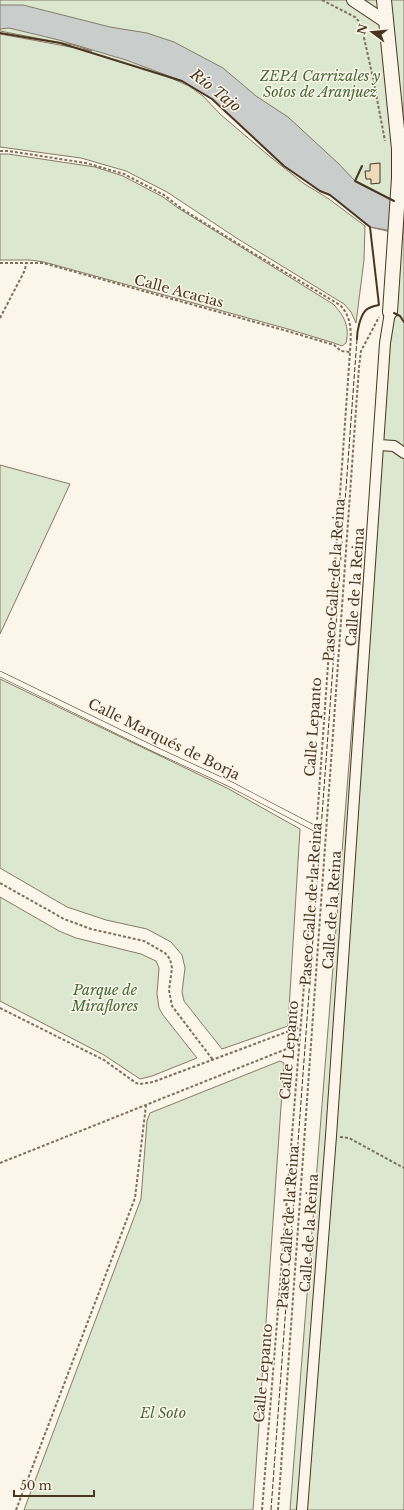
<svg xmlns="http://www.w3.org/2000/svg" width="404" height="1510" viewBox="0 0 404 1510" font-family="'Libre Baskerville',serif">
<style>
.green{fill:#dce7d0;stroke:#887966}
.water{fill:#c9cecd;stroke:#887966}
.building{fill:#ecdcbc;stroke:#4a3520}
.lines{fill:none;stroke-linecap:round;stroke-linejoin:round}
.service-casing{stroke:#4a3520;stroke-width:6}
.minor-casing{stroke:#4a3520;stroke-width:12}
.tertiary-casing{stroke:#4a3520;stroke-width:14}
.secondary-casing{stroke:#4a3520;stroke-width:16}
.path{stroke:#7f6f5c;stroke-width:2;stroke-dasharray:3 2;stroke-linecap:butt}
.service{stroke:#fbf6e9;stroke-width:5}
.minor{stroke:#fbf6e9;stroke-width:10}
.tertiary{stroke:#fbf6e9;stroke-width:12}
.secondary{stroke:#fbf6e9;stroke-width:14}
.fence{stroke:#4a3520;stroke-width:1;stroke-dasharray:5 2;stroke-linecap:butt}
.wall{stroke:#4a3520;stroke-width:2}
.labels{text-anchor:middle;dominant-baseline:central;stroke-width:3;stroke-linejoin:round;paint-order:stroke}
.park-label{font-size:14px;font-style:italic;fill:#436837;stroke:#fbf6e9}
.street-label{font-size:14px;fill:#4a3520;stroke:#fbf6e9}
.water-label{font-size:15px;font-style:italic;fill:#4a3520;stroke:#fbf6e9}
</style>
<rect width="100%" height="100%" fill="#fbf6e9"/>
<g class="green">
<polygon points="0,0 404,0 404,1510 290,1510 391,232 370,227 330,195 320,191 284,166 212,99 182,81 164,75 189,86 203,96 220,114 268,155 303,183 329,199 365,226 364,260 356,323 351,312 344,304 238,239 167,192 126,171 81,158 0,147 0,34 92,51 73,45 0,31"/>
<path d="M0 154H8L95 167 123 176 163 197 178 208 333 304C344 315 350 327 346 343L342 346 334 343 288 329 44 262 30 260H0Z"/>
<polygon points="0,465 70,484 0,634"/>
<polygon points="0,679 227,788 300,829 288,1026 222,1049 184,1001 182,992 185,968 182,955 171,942 147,929 106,920 67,907 0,868"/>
<polygon points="0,897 59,931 76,938 141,954 156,961 159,968 157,994 159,1008 163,1015 197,1058 152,1076 140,1079 104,1055 0,1001"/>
<polygon points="280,1061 284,1063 253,1510 24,1510 141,1199 147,1121 150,1113"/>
</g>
<polygon class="water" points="0,5 23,5 110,27 147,33 174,42 223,68 256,96 288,117 339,164 355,181 404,206 404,233 370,227 330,195 320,191 284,166 212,99 182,81 126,60 59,40 9,28 0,29"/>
<polygon class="building" points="380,163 380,183 371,184 371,179 366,179 365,171 370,171 370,164"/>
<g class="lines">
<g class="service-casing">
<polyline id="service" points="0,674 154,749 230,784 316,829"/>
</g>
<g class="minor-casing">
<g id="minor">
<polyline points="379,445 394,446 404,453"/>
<polyline points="302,1510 331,1136 385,343 390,312"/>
</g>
</g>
<g class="tertiary-casing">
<polyline id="tertiary" points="353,0 386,22"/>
</g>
<g class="secondary-casing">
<polyline id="secondary" points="384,0 399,149 399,178 390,312"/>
</g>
<g class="path">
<polyline points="322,0 355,17 361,24 373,78 385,141"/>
<path d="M0 151H8L86 163 124 174 164 195 182 209 248 250 340 305C353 318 351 335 350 352L317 821"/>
<polyline points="0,263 43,263 287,331 334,345 341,351 350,352"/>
<polyline points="0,318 25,270 26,263"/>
<polyline points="0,883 64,919 91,929 144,941 165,953 170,959 172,968 169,990 172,1006 213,1060"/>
<polyline points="0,1008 104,1060 136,1083 140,1084 153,1082 300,1027"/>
<polyline points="340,1137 349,1138 404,1168"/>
<polyline points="0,1163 299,1044"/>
<polyline points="16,1510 135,1198 146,1105"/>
<polyline points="262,1510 316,835"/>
<polyline points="278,1510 359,367 361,351 379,317"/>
</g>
<use href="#service" class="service"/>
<use href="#minor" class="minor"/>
<use href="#tertiary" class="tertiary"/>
<use href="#secondary" class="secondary"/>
<polyline class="fence" points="271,1510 357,339"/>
<g class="wall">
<path d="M0 33 60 43 182 81 212 99 284 166 320 191 330 195 370 227 379 305C374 306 369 307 366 310 360 316 357 331 357 339"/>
<polyline points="362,166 355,181 394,201"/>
<polyline points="394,313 400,316 404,322"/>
</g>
</g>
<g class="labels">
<g class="park-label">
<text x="320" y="76">ZEPA Carrizales y<tspan x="320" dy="16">Sotos de Aranjuez</tspan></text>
<text x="105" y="990">Parque de<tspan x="105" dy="16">Miraflores</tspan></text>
<text x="163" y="1413">El Soto</text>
</g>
<g class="street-label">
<text transform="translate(179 291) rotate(15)">Calle Acacias</text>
<text transform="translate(334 580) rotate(-86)">Paseo Calle de la Reina</text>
<text transform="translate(355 587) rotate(-86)">Calle de la Reina</text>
<text transform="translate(313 727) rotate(-86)">Calle Lepanto</text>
<text transform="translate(164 739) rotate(26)">Calle Marqués de Borja</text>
<text transform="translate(311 904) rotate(-86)">Paseo Calle de la Reina</text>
<text transform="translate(332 910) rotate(-86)">Calle de la Reina</text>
<text transform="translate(289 1050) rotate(-85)">Calle Lepanto</text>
<text transform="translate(288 1227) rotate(-86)">Paseo Calle de la Reina</text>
<text transform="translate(309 1233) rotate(-86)">Calle de la Reina</text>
<text transform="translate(263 1373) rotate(-85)">Calle Lepanto</text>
</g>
<g class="water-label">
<text transform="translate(216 90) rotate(38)">Río Tajo</text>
</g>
</g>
<g transform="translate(372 32) rotate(286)" stroke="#fbf6e9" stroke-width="3" paint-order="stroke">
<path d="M0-3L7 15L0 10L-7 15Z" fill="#4a3520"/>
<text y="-6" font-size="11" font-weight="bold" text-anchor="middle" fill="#4a3520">N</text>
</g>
<path d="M14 1490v6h80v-6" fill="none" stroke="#4a3520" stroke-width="2"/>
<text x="20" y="1490" font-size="12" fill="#4a3520" stroke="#fbf6e9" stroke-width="3" paint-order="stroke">50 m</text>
</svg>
